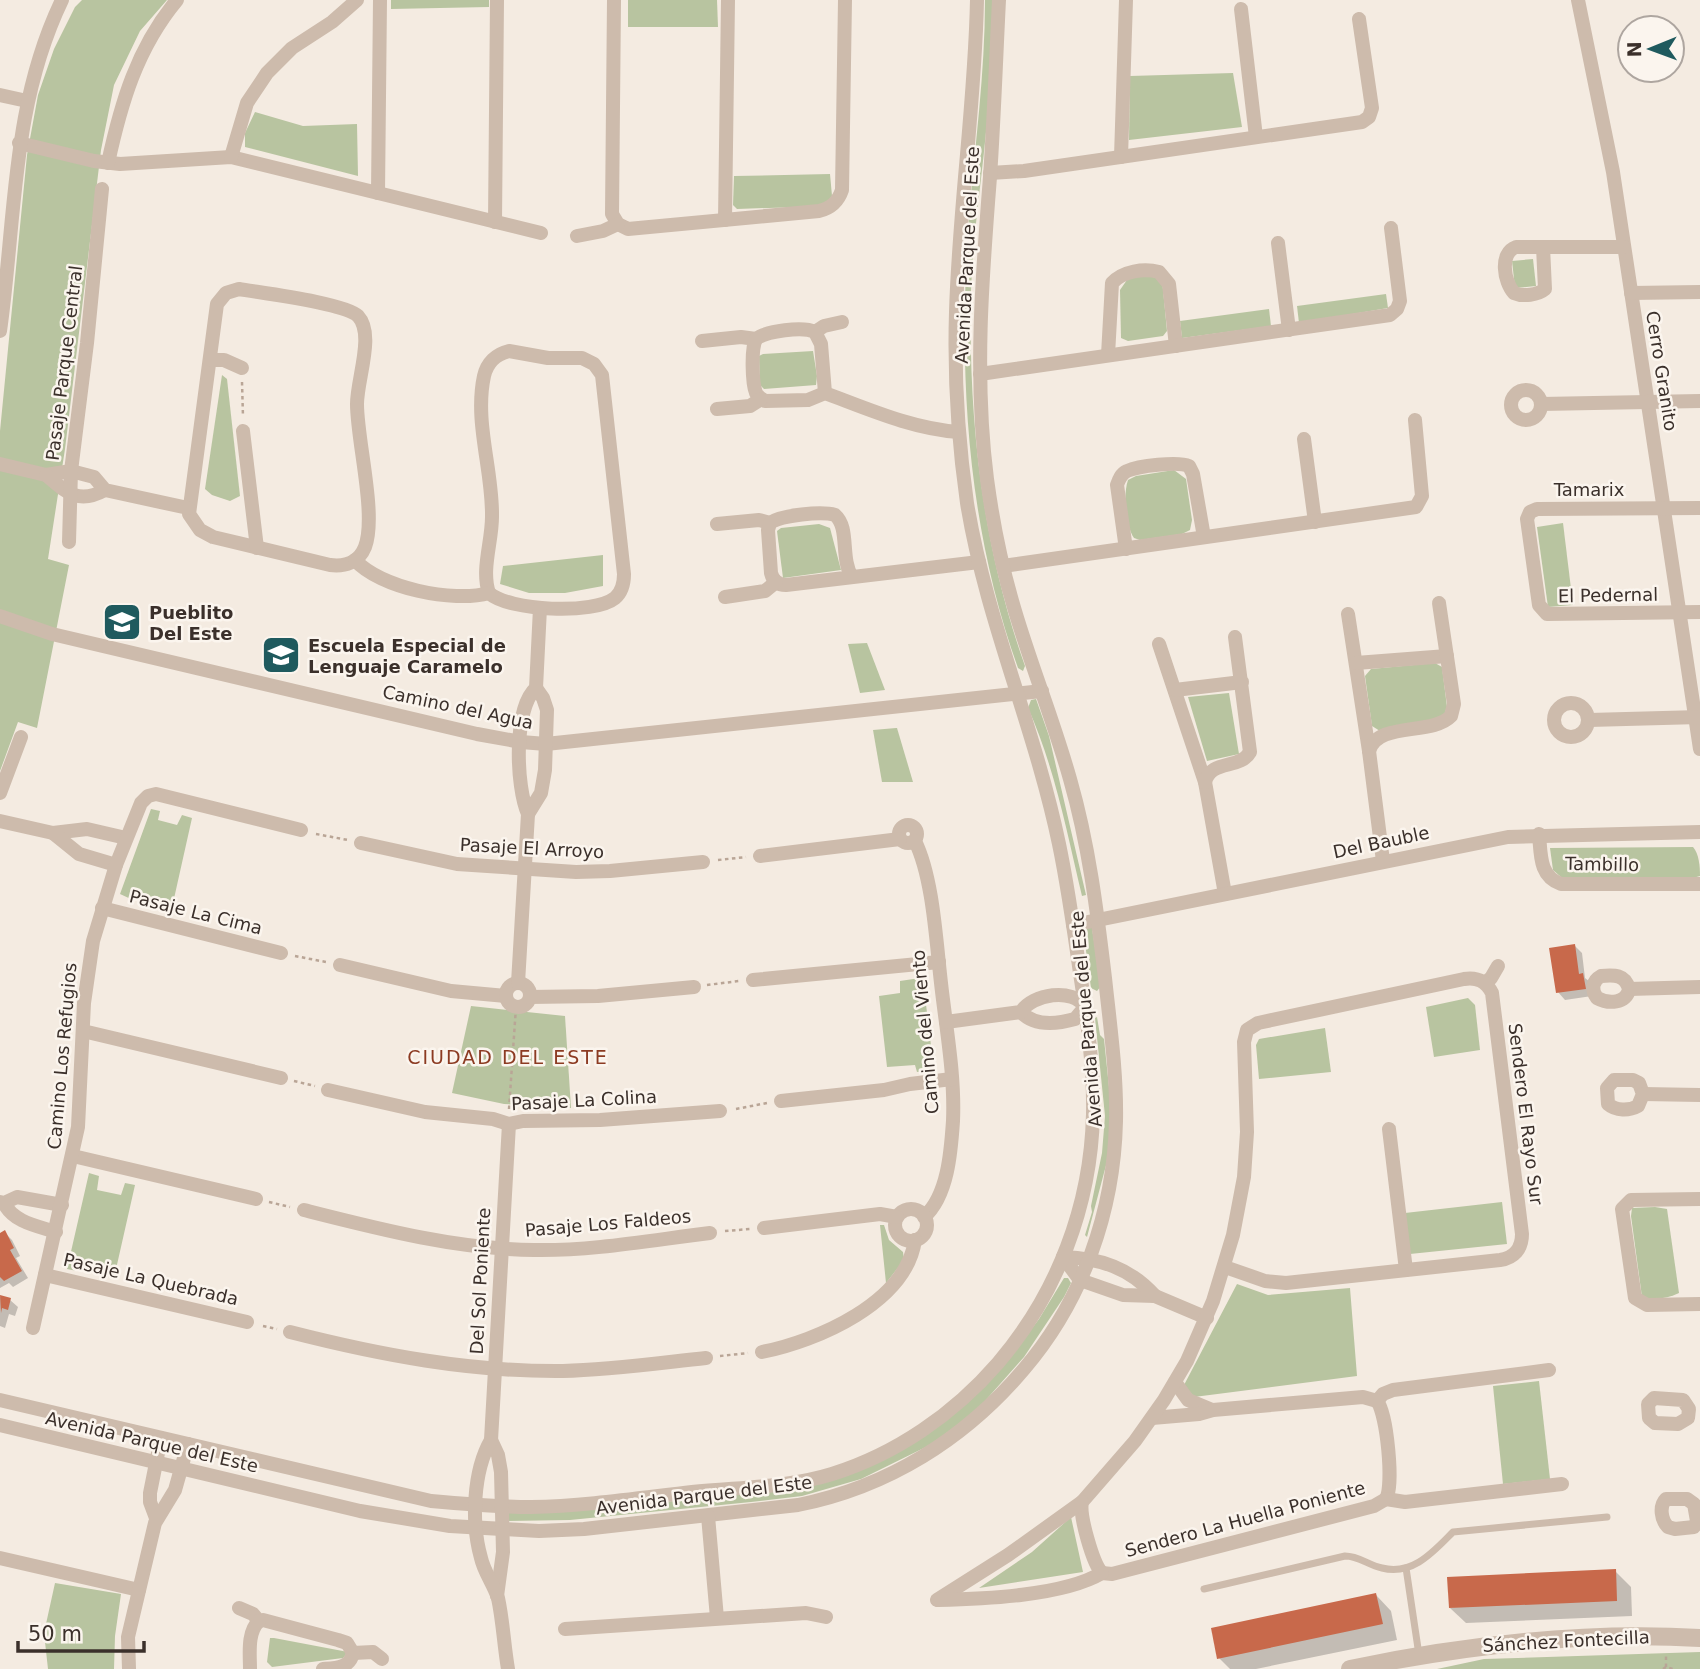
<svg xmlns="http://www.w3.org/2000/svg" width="1700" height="1669" viewBox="0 0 1700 1669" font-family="'DejaVu Sans',sans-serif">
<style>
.green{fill:#b8c4a0}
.shadow{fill:#0003}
.building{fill:#c8694b}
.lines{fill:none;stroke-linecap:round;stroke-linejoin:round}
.path{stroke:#b9a596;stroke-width:2.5;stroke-dasharray:3.5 3.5;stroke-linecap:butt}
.service{stroke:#cdbbac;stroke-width:7}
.minor{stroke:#cdbbac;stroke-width:14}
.tertiary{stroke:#cdbbac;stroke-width:18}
.labels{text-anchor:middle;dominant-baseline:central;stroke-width:5;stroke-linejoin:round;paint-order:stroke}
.street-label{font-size:18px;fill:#3b302b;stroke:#fbf5ee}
.poi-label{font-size:18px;font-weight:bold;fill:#3b302b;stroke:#fbf5ee;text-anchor:start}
.neighbourhood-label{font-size:19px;letter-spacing:2px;fill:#8c3b22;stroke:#fbf5ee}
</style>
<rect width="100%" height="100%" fill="#f4ebe1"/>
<g class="green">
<polygon points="82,0 167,0 140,31 114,85 101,150 65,449 48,559 69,565 37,728 18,722 0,771 0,431 27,155 38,95 54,49 75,7"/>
<polygon points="391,0 489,0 489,7 391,9"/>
<polygon points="628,0 717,0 718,27 628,27"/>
<path d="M985 0H993C991 40 990 81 987 122 982 178 973 234 971 291 968 418 982 545 1025 666L1023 671 1018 668C966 523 958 370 969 217 975 144 985 74 985 0Z"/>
<polygon points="1233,73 1242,127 1129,140 1130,76"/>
<polygon points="255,112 303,126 357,124 358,176 245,147 245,133"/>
<polygon points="830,174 832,196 825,206 737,209 733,205 734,176"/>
<polygon points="1533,259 1536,286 1515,288 1512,261"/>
<polygon points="1152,275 1162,279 1167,331 1163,336 1128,341 1121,338 1120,290 1129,277"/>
<polygon points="1386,294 1388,308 1299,323 1297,306"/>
<polygon points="1269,309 1271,326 1182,338 1180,321"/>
<polygon points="813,351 817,376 816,385 764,389 760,385 759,356 763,354"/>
<polygon points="222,375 227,379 240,496 230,501 212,495 205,489"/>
<path d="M1174 470 1186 479 1192 520 1190 530 1182 534 1140 540 1134 538C1125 525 1123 495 1128 480L1136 476Z"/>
<polygon points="1563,523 1573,605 1548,607 1537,527"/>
<polygon points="819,524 830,528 841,570 783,578 777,531 781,528"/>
<polygon points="603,555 603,586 565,593 529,593 500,584 503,566"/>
<polygon points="867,643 885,690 860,693 848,644"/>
<polygon points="1435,663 1442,667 1447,707 1443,718 1380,731 1372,726 1365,676 1371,669"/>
<polygon points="1229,693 1239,754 1207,761 1188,697"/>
<path d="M1036 699 1049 736 1086 895 1082 896C1067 833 1055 768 1028 708L1031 700Z"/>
<polygon points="896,728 897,728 913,782 882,782 873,730"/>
<polygon points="151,809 160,811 158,820 177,825 182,815 192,818 171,912 162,910 163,901 135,893 133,900 120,894"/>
<path d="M1693 847C1699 854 1700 866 1700 876L1693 878 1561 877 1553 870 1550 848Z"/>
<polygon points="1083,928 1092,928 1101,986 1097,991 1091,988"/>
<polygon points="920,978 924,988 934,1070 917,1072 915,1065 887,1067 879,996 900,993 900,981"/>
<polygon points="1468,998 1475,1005 1480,1050 1434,1057 1426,1007"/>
<polygon points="471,1006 565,1016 571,1108 504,1104 452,1093"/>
<polygon points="1097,1017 1100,1035 1104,1039 1112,1116 1109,1154 1087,1237 1085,1235 1092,1212 1091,1206 1102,1153 1105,1116 1095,1018"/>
<polygon points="1325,1028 1331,1072 1259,1079 1256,1045 1259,1039"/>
<polygon points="89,1173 99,1176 97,1190 121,1195 125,1183 135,1185 114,1278 102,1276 103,1265 80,1260 77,1271 67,1269"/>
<polygon points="1502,1202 1507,1244 1410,1254 1405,1213"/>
<path d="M1655 1207 1667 1209 1679 1293C1667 1299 1654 1300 1642 1297L1631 1216 1632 1208Z"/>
<polygon points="880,1225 884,1225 889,1240 903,1252 904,1260 886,1283"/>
<polygon points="1064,1278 1068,1278 1071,1283 1064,1297 1024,1357 977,1410 932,1444 861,1479 802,1496 751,1502 570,1520 506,1521 503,1513 570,1511 798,1489 845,1476 1001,1369 1039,1319"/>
<polygon points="1237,1284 1268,1295 1350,1288 1357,1376 1194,1397 1184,1385"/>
<polygon points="1539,1381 1550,1479 1503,1484 1493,1386"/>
<polygon points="1071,1517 1083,1572 979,1588 1032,1552"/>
<polygon points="55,1583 121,1594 115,1636 114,1669 48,1669 44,1633"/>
<polygon points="270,1638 274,1638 348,1652 343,1658 272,1667 267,1662"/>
<polygon points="1700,1652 1700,1669 1437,1669 1484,1659"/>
</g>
<g class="shadow">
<polygon points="1575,946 1582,953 1585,978 1590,982 1592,996 1565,1000 1558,992"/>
<polygon points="5,1233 12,1240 20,1256 16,1258 28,1278 13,1287 9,1283 0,1288 0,1235"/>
<polygon points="0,1297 10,1300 18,1307 15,1316 9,1314 5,1328 0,1326"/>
<polygon points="1615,1571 1631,1587 1632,1616 1466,1623 1450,1608"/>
<polygon points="1376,1595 1391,1611 1397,1640 1256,1669 1230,1669 1219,1658"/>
</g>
<g class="building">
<polygon points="1575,944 1579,974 1583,973 1586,989 1556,993 1549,948"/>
<polygon points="5,1230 14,1248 10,1250 22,1271 4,1281 0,1277 0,1233"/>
<polygon points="0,1295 11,1298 8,1310 2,1308 1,1313"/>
<polygon points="1616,1569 1617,1601 1449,1608 1447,1577"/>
<polygon points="1376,1593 1383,1624 1217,1659 1211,1628"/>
</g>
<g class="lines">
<g class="path">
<polyline points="242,382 243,417"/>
<polyline points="316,834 348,840"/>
<polyline points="718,860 746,857"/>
<polyline points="295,956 326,962"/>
<polyline points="707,985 739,981"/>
<polyline points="294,1081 315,1086"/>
<polyline points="509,1109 516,1007"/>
<polyline points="736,1109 767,1103"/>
<polyline points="269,1202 290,1207"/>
<polyline points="725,1231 750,1229"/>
<polyline points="263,1326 277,1329"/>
<polyline points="720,1356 748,1353"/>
<polyline points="1666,1667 1666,1654"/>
<polyline points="1663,1669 1666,1667 1673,1669"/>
</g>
<g class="service">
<polyline points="1406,1568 1419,1655"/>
<path d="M1204 1589 1345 1556C1359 1556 1368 1565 1382 1568 1413 1576 1434 1551 1453 1532L1607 1517"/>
</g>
<g class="minor">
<path d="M614 0 612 214 618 224 628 229 819 211C831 208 838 202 842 190L845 0"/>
<polyline points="1578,0 1613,172 1700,749"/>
<polyline points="1241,9 1256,137"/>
<polyline points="0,95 27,101"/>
<polyline points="19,143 94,161 120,164 231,157 541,233"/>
<polyline points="231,157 247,103 267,73 292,48 332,22 357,0"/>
<polyline points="1121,157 1126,0"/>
<path d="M108 163C121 103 137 48 177 0"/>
<polyline points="990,173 1024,171 1362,122 1369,117 1372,108 1359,19"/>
<polyline points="378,193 380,0"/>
<polyline points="725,220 728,0"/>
<polyline points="495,222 497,0"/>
<polyline points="577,236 603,231 618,224"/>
<polyline points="1278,243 1289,330"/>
<path d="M1543 247 1545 289C1538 295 1523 297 1514 293 1504 282 1499 253 1516 247H1624"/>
<path d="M239 289C262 293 345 303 358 316 375 334 357 379 357 404 357 441 377 515 365 547 359 562 345 567 330 565L213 537 200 530 189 514 217 304 226 293Z"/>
<polyline points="1631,293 1700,292"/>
<path d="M0 331C16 218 11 106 62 0"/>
<polyline points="815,332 824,326 842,322"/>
<polyline points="702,341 741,337 756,339"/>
<path d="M509 351 548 358H582L594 364 602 375 624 574C624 583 622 592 615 598 594 615 509 611 489 593 481 570 492 542 492 517 493 471 474 422 484 376 487 363 496 354 509 351Z"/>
<path d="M1108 355 1112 283C1123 271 1144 268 1159 272L1169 284 1176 346"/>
<polyline points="211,360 224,360 242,368"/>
<polyline points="980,374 1390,315 1397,309 1400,301 1391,228"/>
<circle cx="1526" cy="405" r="15"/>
<path d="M825 393 821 344 815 332C803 326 766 331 756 339 751 348 752 383 756 393 759 398 761 399 765 401L808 400 825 393C868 409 913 429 959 432"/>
<polyline points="1541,404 1700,401"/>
<polyline points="717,409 750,406 761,399"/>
<polyline points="243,431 257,548"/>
<polyline points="1304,439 1315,522"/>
<polyline points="0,464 46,475 71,471 94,477 105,490 188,508"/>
<path d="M46 475C66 492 78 505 105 490"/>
<polyline points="1700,508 1537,509 1530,512 1527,519 1539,605 1547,614 1700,612"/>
<polyline points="717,524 759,520 770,523"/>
<polyline points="69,542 71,471 87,343 102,189"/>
<path d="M1126 549 1117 485C1119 479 1121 474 1127 471 1138 466 1178 461 1189 466L1193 474 1204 537"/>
<path d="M355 560C380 588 453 603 489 593"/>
<polyline points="1003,566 1416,507 1422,496 1415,420"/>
<path d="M852 577C840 558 850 528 835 515 822 511 781 515 770 523L768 530 771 573C773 581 778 585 786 585L979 562"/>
<polyline points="725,597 765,591 776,582"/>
<polyline points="1348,614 1369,751 1383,861"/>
<polyline points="0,616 52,634 477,734 521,742 546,744 1042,691"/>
<polyline points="1159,644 1205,782 1225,894"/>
<polyline points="1356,663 1447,656"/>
<polyline points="1175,690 1242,682"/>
<circle cx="1571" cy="720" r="17"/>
<polyline points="1589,720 1700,717"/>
<path d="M1369 751C1378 721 1432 736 1451 716L1454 704 1439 603"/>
<path d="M1205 782C1211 759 1240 770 1250 752L1235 637"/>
<polyline points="0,793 21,737"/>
<polyline points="528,814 541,793 545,770 547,710 543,698 536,688"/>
<polyline points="0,821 53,833 87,829 126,838"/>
<circle cx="908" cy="834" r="9"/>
<polyline points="53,833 79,854 116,865"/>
<path d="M1539 834C1541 855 1539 876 1561 884H1700"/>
<path d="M915 841C933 878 936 940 941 983 946 1028 955 1075 953 1121 951 1151 948 1196 924 1217"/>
<polyline points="361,843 457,864 576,872 610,871 703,862"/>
<polyline points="760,856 900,839"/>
<polyline points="102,908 281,953"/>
<polyline points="1073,925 1508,837 1700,832"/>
<polyline points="340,965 451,991 506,996"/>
<path d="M1601 976C1614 975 1625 974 1629 989 1627 1004 1608 1004 1597 998 1591 990 1592 981 1601 976Z"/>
<polyline points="753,980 939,962"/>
<circle cx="518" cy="995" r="12"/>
<path d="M518 983 528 814C516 787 513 709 536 688L540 608"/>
<polyline points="1485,983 1491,978 1498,966"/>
<polyline points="1629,989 1700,987"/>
<polyline points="530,997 598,996 694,987"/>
<path d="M1021 1012C1035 1027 1057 1024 1075 1019L1085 1007"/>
<path d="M946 1022 1021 1012C1032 994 1073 987 1085 1007"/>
<polyline points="83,1031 281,1078"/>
<path d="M1614 1080H1633L1639 1083 1643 1094 1638 1106C1629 1111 1616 1111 1608 1104L1607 1088Z"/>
<polyline points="328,1090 425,1112 493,1119 509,1124 523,1121 600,1120 720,1111"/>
<polyline points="1643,1094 1700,1095"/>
<polyline points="781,1101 884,1090 910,1084 952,1079"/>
<polyline points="1389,1129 1406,1270"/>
<polyline points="73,1156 256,1199"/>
<polyline points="1700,1199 1631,1200 1622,1209 1635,1298 1647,1305 1700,1304"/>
<polyline points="0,1202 4,1203 17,1197 62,1205"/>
<path d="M4 1203C13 1222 37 1226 56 1232"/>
<circle cx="911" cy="1225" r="16"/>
<path d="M304 1210C379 1229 456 1249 534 1250 593 1251 652 1240 710 1233"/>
<polyline points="764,1228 880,1214 897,1217"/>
<polyline points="1063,1257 1080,1280 1123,1295 1155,1296 1207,1318"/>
<path d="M1063 1257C1100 1258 1130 1268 1155 1296"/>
<polyline points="45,1275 247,1322"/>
<polyline points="33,1328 78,1127 84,1003 93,941 116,865 141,803 148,796 156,794 301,830"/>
<path d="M290 1332C380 1355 470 1372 563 1371 611 1370 659 1363 706 1358"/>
<path d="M762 1352C817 1341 906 1303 915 1240"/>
<polyline points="1175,1382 1188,1400 1212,1410"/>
<polygon points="1654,1398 1683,1400 1689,1409 1688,1418 1678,1424 1655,1423 1649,1418 1648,1404"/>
<path d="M0 1400 431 1501C464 1504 498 1507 531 1507 585 1506 639 1498 692 1492 739 1487 787 1488 832 1474 896 1454 954 1414 998 1363 1057 1294 1091 1206 1093 1114 1094 1067 1087 1019 1080 973 1074 930 1068 887 1059 844 1035 728 986 620 967 503 958 440 954 376 956 312 959 208 975 104 977 0"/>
<polyline points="1377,1401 1383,1394 1393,1390 1549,1370"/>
<path d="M1377 1401C1387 1414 1394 1485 1386 1499"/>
<polyline points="1152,1418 1199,1414 1213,1410 1363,1397 1377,1401"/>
<path d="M0 1425 360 1511 450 1526 539 1531 584 1529 798 1505C888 1487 965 1439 1024 1369 1083 1300 1114 1211 1116 1121 1117 1074 1110 1025 1105 978 1097 911 1089 845 1070 779 1054 722 1032 668 1015 611 1002 568 993 524 987 479 974 378 982 278 990 177 994 118 996 59 999 0"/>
<polyline points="491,1440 498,1455 501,1472 503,1552 497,1596"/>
<polyline points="1386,1499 1405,1502 1562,1484"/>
<path d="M1666 1499H1687L1694 1504 1697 1521 1694 1527 1675 1529 1668 1527C1661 1520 1659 1506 1666 1499Z"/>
<polyline points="708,1516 717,1618"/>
<polyline points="156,1518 150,1502 150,1493 161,1438"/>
<polyline points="0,1558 139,1590"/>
<path d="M1102 1573C1093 1564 1079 1515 1082 1502L1135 1441 1164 1400 1187 1361 1213 1301 1233 1235 1244 1177 1247 1132 1244 1042 1247 1030 1258 1023 1464 979C1477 977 1486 981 1492 993L1522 1234C1522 1249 1514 1258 1500 1260L1286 1283 1265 1281 1225 1267"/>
<polyline points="1102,1573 1112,1574 1374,1506 1386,1499"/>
<polyline points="937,1600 1008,1555 1082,1502"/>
<path d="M938 1600C983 1599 1063 1596 1102 1573"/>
<polyline points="239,1608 253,1614 259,1621 263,1620 338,1640 347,1643 353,1653"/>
<polyline points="565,1629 806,1613 826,1617"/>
<polyline points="353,1653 373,1652 382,1659"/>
<polyline points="129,1669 128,1637 155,1523 175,1490 188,1444"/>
<path d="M250 1669C250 1654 247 1632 259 1621"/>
<path d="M323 1669C336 1668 350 1668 353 1653"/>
<path d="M508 1669C504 1646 503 1621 498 1598 494 1585 484 1572 481 1558 471 1523 473 1471 491 1440L509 1124"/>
</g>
<path class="tertiary" d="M1350 1669C1465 1645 1581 1631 1700 1638"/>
</g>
<defs>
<g id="school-square" transform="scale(2.0125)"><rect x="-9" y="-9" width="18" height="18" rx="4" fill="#1f5a5e" stroke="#fbf5ee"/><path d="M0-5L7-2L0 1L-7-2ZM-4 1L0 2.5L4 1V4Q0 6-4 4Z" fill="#fff"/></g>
</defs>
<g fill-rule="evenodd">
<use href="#school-square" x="122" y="622"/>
<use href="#school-square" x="281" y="655"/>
</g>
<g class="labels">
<g class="street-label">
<text transform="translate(967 255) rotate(-87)">Avenida Parque del Este</text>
<text transform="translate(64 363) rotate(-83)">Pasaje Parque Central</text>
<text transform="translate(1662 371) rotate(81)">Cerro Granito</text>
<text x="1589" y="489">Tamarix</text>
<text transform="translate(1608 595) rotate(-1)">El Pedernal</text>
<text transform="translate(458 707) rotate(12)">Camino del Agua</text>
<text transform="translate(1381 842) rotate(-12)">Del Bauble</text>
<text transform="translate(532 848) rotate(3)">Pasaje El Arroyo</text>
<text transform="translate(1602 864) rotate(1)">Tambillo</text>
<text transform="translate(196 912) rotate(14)">Pasaje La Cima</text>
<text transform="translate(1086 1019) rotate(-95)">Avenida Parque del Este</text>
<text transform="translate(925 1032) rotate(-95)">Camino del Viento</text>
<text transform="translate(62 1056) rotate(-85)">Camino Los Refugios</text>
<text transform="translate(584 1100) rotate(-3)">Pasaje La Colina</text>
<text transform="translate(1526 1114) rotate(83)">Sendero El Rayo Sur</text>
<text transform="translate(608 1223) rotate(-5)">Pasaje Los Faldeos</text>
<text transform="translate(151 1279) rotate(13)">Pasaje La Quebrada</text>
<text transform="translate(480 1281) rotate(-87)">Del Sol Poniente</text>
<text transform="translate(152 1442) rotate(13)">Avenida Parque del Este</text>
<text transform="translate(704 1495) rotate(-7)">Avenida Parque del Este</text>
<text transform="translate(1245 1519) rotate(-15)">Sendero La Huella Poniente</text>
<text transform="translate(1566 1641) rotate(-3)">Sánchez Fontecilla</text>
</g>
<g class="poi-label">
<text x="149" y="612">Pueblito<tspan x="149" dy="21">Del Este</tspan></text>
<text x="308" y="645">Escuela Especial de<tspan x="308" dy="21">Lenguaje Caramelo</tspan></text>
</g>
<g class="neighbourhood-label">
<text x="508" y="1057">CIUDAD DEL ESTE</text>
</g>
</g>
<g transform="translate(1651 49) rotate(269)"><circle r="33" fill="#fbf5ee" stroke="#aea6a0" stroke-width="2"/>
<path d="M0-5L12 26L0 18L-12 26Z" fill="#1f5a5e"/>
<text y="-10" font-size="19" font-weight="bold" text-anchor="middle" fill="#3b302b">N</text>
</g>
<path d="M18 1641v10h126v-10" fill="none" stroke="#3b302b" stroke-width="3.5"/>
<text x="28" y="1641" font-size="21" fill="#3b302b" stroke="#fbf5ee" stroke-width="5" paint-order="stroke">50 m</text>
</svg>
